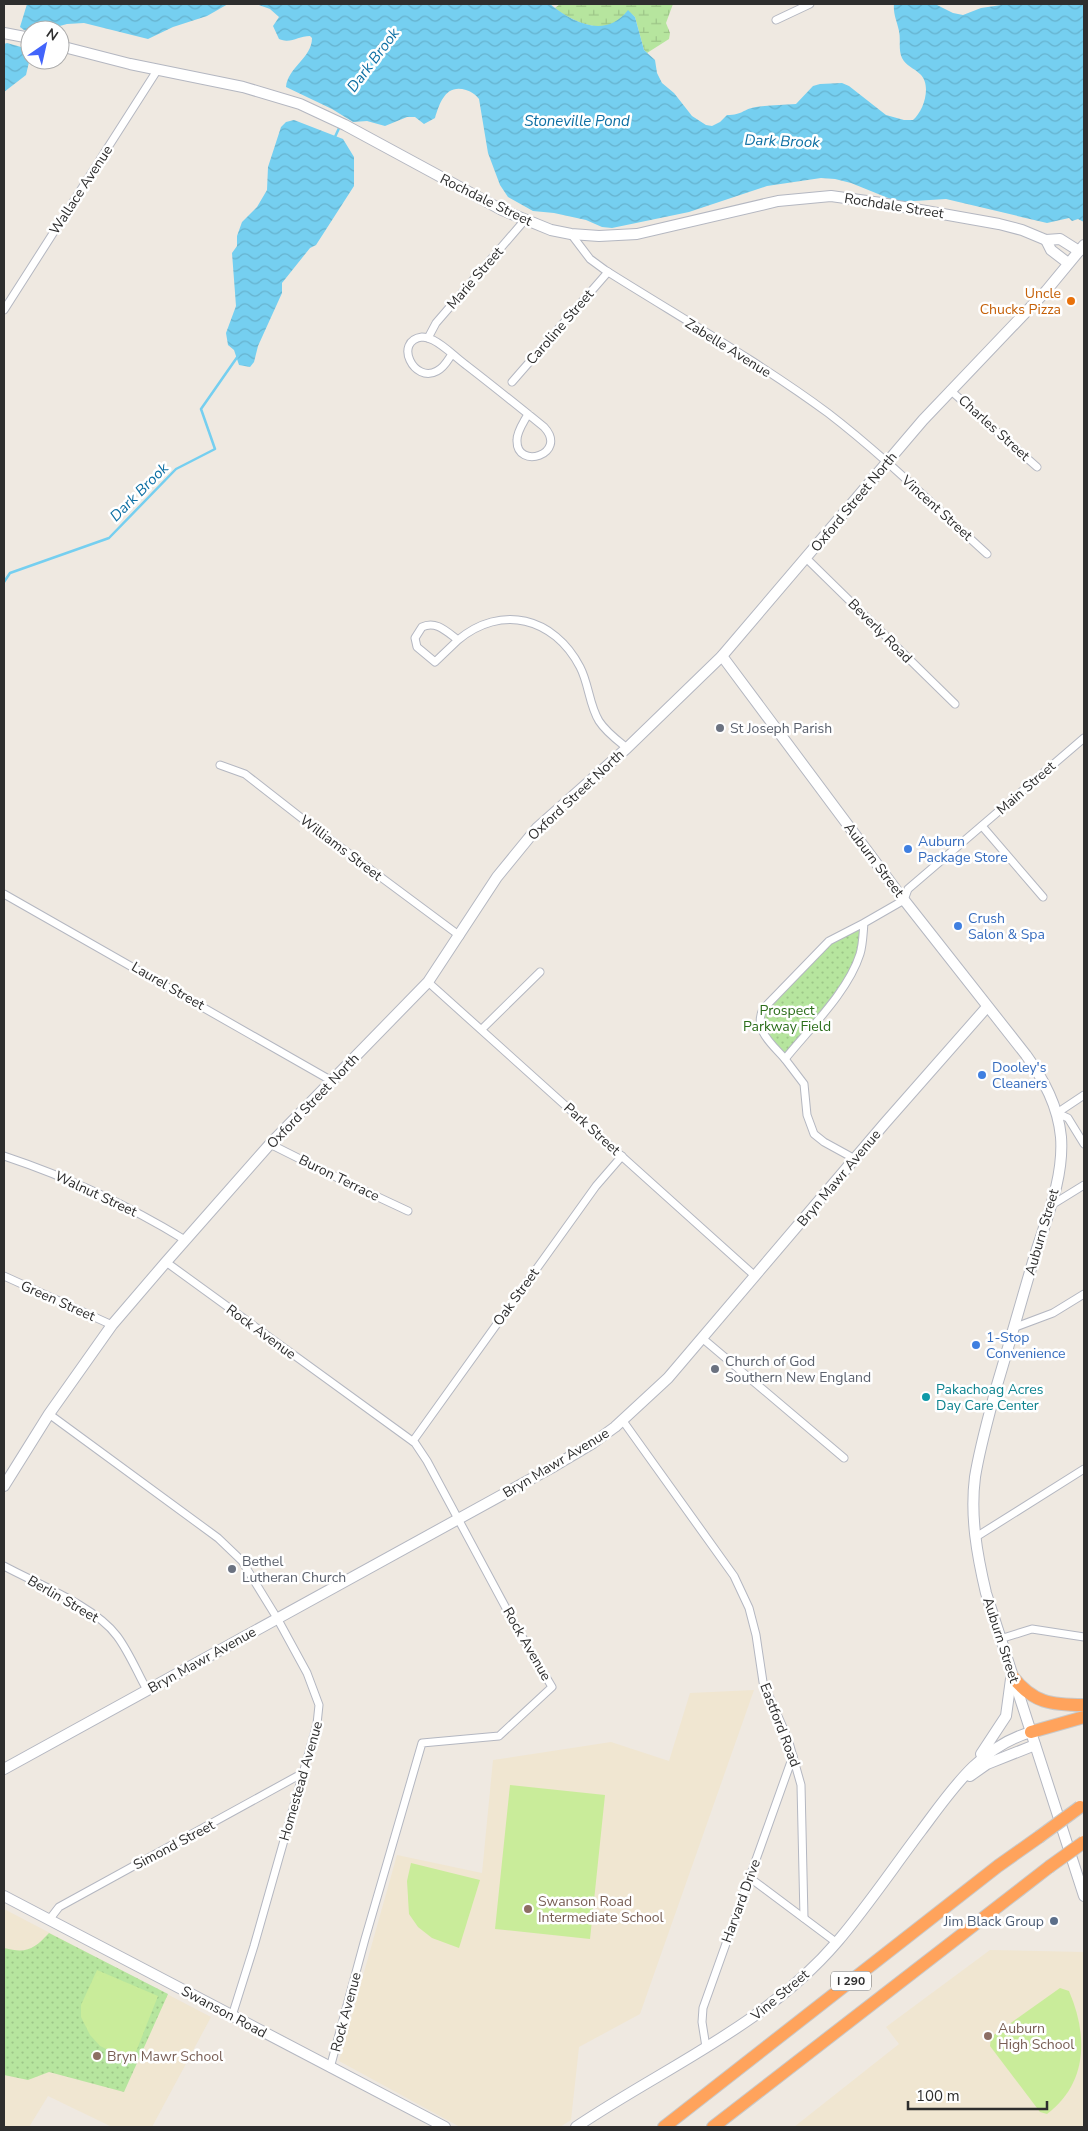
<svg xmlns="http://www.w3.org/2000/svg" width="1088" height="2131" viewBox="0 0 1088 2131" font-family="'Nunito Sans',sans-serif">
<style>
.education{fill:#f0e6d1}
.green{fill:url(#green-dots)}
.wetland{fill:url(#wetland-marsh)}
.pitch{fill:#c9ec9a}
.water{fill:url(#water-waves)}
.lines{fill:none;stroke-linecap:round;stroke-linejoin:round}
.stream{stroke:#75cff0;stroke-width:2.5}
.street-casing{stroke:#b4b7c1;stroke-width:9}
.secondary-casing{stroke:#b4b7c1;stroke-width:12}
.highway-casing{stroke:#c9c9c9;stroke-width:14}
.street{stroke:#fff;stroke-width:7}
.secondary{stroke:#fff;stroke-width:10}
.highway{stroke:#ffa35c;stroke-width:12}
.highway-bridge-casing{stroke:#c9c9c9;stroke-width:14;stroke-linecap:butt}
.highway-bridge{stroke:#ffa35c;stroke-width:12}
.food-dot{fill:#e8710a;stroke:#fff;stroke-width:2}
.worship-dot{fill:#6b7280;stroke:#fff;stroke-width:2}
.shop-dot{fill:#3f7fe0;stroke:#fff;stroke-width:2}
.culture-dot{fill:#0f9aa8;stroke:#fff;stroke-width:2}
.education-dot{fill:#8d6e63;stroke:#fff;stroke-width:2}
.service-dot{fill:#5c6f8a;stroke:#fff;stroke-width:2}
.labels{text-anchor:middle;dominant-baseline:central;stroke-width:5;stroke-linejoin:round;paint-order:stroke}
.shield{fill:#fff;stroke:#6d6d6d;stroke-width:1}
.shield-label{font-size:12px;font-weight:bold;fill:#2e2e2e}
.street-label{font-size:14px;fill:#2e2e2e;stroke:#fff}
.food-label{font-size:14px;fill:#c56008;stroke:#fff;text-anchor:end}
.worship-label{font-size:14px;fill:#5b616d;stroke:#fff;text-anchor:start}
.shop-label{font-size:14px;fill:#366cbe;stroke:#fff;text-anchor:start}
.park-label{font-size:14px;fill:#2c6e1b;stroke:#fff}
.culture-label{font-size:14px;fill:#0d838f;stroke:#fff;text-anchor:start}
.education-label{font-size:14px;fill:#785e54;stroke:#fff;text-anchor:start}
.service-label{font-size:14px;fill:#4e5e75;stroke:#fff;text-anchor:end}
.water-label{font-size:15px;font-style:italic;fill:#0d6fa3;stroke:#fff}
</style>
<defs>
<pattern id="green-dots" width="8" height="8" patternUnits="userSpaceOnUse" patternTransform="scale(1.25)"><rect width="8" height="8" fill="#b6e59e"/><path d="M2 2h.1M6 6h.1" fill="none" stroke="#9dc588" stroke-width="1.8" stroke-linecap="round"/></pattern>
<pattern id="wetland-marsh" width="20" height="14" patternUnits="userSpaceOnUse" patternTransform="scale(1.25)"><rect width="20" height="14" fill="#b6e59e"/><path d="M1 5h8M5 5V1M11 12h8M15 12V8" fill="none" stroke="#9dc588"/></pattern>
<pattern id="water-waves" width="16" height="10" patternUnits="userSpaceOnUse" patternTransform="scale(1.25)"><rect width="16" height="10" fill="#75cff0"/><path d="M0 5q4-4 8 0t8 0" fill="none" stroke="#66b2ce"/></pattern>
</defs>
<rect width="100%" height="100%" fill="#efe9e1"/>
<g class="education">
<polygon points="754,1690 640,2014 579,2047 571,2120 560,2127 460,2127 339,2061 397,1855 482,1873 493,1760 611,1742 669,1761 690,1693"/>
<polygon points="4,1909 211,2017 152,2127 112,2127 48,2096 29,2127 4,2127"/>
<polygon points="990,1950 1083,1952 1084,2127 794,2127 899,2044 886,2027"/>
</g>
<g class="green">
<polygon points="864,923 862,943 850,975 785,1059 771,1043 760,1016 832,939"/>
<path d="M49 1933 168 1994 124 2092 49 2072 28 2080 4 2075V1948C27 1954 34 1949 49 1933Z"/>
</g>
<path class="wetland" d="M560 4H673L666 23 670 33 669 39 647 53 644 50 635 17 628 11C626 14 623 18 620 20 601 35 571 21 555 8Z"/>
<g class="pitch">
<polygon points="510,1785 605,1795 590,1939 495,1929"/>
<polygon points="411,1863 480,1880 459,1948 432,1938 418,1927 409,1914 407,1881"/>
<polygon points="97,1970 158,1996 132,2062 100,2046 90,2035 81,2017 81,2005"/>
<path d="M1060 1988 1069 1991C1088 2035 1088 2083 1047 2114L1040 2112 990 2046 991 2037Z"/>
</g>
<g class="water">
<polygon points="27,4 228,4 207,16 173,27 148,39 84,23 67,24 45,30 30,30 30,32 24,30 20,27"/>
<path d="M256 4H550C573 23 606 39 628 10L635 17 644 50 655 60 657 73 662 83 674 93 692 116 706 125 712 126 720 122 727 115C743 115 743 109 756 107 769 105 783 105 796 104L813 86 820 84 842 83 849 86 886 115 904 120H913C924 111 932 85 920 74 914 68 906 66 902 58 898 49 901 40 899 31 897 21 893 14 894 4H935L953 13 963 15 981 8 1008 4H1084V222L1078 219 1072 221 1069 218 1047 223 946 199 898 202 851 183 835 179 821 178 767 186 689 212 612 228 602 227 586 220 554 213 533 211 508 197 500 185 488 153 479 99C475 94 472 92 466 90 446 84 440 102 435 118L424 124 415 117H407L385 126 367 121 353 122 332 109 286 87C288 67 312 58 312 38L310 36C298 36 291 44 279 39L273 26 279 17 270 9Z"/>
<polygon points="7,43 21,47 29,62 26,75 4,92 4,44"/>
<polygon points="294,120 343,139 354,157 354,186 316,245 310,248 282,283 282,293 258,346 254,362 250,367 239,365 234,350 228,345 226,333 236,306 232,253 237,246 237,236 242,222 257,207 267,190 268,167 281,127 286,122"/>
</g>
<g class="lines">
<g class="stream">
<polyline points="334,139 340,126"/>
<polyline points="4,582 10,573 109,538 176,469 215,449 201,409 238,356"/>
</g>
<g class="street-casing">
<g id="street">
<polyline points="776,20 810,4"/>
<path d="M571 234 590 259 605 270C678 316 759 362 828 413 884 456 935 507 987 554"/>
<polyline points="4,310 158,69"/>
<polyline points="428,338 436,323 524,221"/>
<path d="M452 354C448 360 444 368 437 371 414 384 393 341 422 337 426 337 429 338 433 340 445 346 455 357 466 365 492 385 518 406 544 427 569 454 516 471 517 440 517 431 524 422 528 414"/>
<polyline points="512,382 608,272"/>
<polyline points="950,390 1037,467"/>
<polyline points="806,558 955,704"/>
<path d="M458 640 435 662 417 647 415 638 422 627C436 620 447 632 458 640 501 604 554 617 580 667 589 684 589 705 599 721 606 732 617 740 627 748"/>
<polyline points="220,765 245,774 304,820 460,936"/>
<polyline points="982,826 1043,897"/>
<polyline points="4,894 332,1081"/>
<path d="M864 923 829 941 763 1009C753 1030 772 1044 785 1059 809 1029 848 992 860 954 863 944 863 933 864 923L904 900 908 889 1084 738"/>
<polyline points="428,982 755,1276"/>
<polyline points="482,1029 540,972"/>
<polyline points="785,1059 804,1084 807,1115 814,1134 824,1142 855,1159"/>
<polyline points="1057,1113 1068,1118 1084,1144"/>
<polyline points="1057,1113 1084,1095"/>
<polyline points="270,1144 348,1183 408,1211"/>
<path d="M4 1156C67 1177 128 1205 185 1240"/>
<polyline points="1050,1206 1084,1185"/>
<polyline points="166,1262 415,1443 427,1461 514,1623 552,1687 499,1736 422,1743 365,1939 330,2068"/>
<polyline points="4,1276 112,1325"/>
<polyline points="1013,1328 1053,1313 1084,1294"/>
<polyline points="702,1338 844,1458"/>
<polyline points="49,1414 218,1538 242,1561 277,1618 307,1673 319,1705 317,1724 254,1946 232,2016"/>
<polyline points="623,1421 734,1576 749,1608 756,1635 763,1682 788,1739 801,1785 804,1918"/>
<polyline points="413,1441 596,1186 622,1156"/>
<polyline points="976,1537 1084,1469"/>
<path d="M4 1566C37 1584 95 1606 117 1636 129 1652 137 1672 147 1690"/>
<polyline points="1000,1639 1032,1629 1084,1637"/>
<polyline points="750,1878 837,1943"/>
<polyline points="49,1920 59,1907 303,1773"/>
<polyline points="706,2047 702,2022 703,2008 793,1756"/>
</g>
</g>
<g class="secondary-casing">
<g id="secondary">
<polyline points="4,33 30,38"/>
<polyline points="60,46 130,64 243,87 300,104 345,125 502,210 551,230 571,234 599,236 637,234 778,201 831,196 881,203 999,224 1022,230 1046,240 1060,239 1079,251"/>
<polyline points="1046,240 1051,250 1068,263"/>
<path d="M722 656 897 891 1026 1055C1044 1080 1058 1106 1061 1137 1064 1177 1047 1217 1035 1255 1022 1298 1010 1342 997 1385 989 1415 980 1446 975 1477 970 1516 977 1555 986 1593L1084 1896"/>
<polyline points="4,1486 49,1414 112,1325 166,1262 270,1144 428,982 497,877 537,828 627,748 722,656 923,420 1046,291 1084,245"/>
<polyline points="981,1754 1006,1716 1011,1679"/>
<polyline points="4,1769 551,1468 593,1443 615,1427 668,1378 885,1123 987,1007"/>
<polyline points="970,1776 987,1764 1035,1745"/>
<polyline points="4,1896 445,2127"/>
<path d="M576 2127C665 2067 766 2025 837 1942 867 1907 893 1868 921 1831 951 1791 979 1747 1031 1732"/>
</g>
</g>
<g class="highway-casing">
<g id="highway">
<path d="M1012 1676C1033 1703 1051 1705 1084 1705"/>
<polyline points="1031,1732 1084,1717"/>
<polyline points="664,2127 998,1866 1039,1837"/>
<polyline points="713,2127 1049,1867"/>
</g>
</g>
<use href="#street" class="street"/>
<use href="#secondary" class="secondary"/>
<use href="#highway" class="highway"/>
<g class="highway-bridge-casing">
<g id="highway-bridge">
<polyline points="1039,1837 1080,1807"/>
<polyline points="1049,1867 1084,1842"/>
</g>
</g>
<use href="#highway-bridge" class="highway-bridge"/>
</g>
<circle class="food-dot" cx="1071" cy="301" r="5"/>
<g class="worship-dot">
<circle cx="720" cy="728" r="5"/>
<circle cx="715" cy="1369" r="5"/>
<circle cx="232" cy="1569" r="5"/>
</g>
<g class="shop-dot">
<circle cx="908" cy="849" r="5"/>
<circle cx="958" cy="926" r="5"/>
<circle cx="982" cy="1075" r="5"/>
<circle cx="976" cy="1345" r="5"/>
</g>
<circle class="culture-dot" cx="926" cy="1397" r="5"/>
<g class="education-dot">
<circle cx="528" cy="1909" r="5"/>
<circle cx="988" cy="2036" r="5"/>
<circle cx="97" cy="2056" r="5"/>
</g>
<circle class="service-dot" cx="1054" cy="1921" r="5"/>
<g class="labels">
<rect class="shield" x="831" y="1971.5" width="40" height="19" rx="4"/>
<g class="shield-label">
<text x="851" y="1981">I 290</text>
</g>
<g class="street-label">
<text transform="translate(81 190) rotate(-57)">Wallace Avenue</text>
<text transform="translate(486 200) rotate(26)">Rochdale Street</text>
<text transform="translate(894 206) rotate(9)">Rochdale Street</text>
<text transform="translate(475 278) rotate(-49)">Marie Street</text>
<text transform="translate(560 327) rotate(-49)">Caroline Street</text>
<text transform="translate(728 348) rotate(32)">Zabelle Avenue</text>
<text transform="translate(994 428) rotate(42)">Charles Street</text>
<text transform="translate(854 502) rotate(-50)">Oxford Street North</text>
<text transform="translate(937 508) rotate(42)">Vincent Street</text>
<text transform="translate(880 631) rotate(45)">Beverly Road</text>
<text transform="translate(1026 788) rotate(-41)">Main Street</text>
<text transform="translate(576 795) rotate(-43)">Oxford Street North</text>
<text transform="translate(341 848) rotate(37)">Williams Street</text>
<text transform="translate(874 860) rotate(53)">Auburn Street</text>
<text transform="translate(168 986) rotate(30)">Laurel Street</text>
<text transform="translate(313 1101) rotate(-46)">Oxford Street North</text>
<text transform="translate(592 1129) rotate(42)">Park Street</text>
<text transform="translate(339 1178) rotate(26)">Buron Terrace</text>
<text transform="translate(839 1178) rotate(-50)">Bryn Mawr Avenue</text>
<text transform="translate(96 1194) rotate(25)">Walnut Street</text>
<text transform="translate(1042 1232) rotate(-74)">Auburn Street</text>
<text transform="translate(516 1297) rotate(-54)">Oak Street</text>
<text transform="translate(58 1301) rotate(24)">Green Street</text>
<text transform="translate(261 1332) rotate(36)">Rock Avenue</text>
<text transform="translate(556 1463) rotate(-31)">Bryn Mawr Avenue</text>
<text transform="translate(63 1599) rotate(30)">Berlin Street</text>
<text transform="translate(1001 1640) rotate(72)">Auburn Street</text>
<text transform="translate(527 1644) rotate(60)">Rock Avenue</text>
<text transform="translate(202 1660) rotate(-29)">Bryn Mawr Avenue</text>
<text transform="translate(780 1725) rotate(69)">Eastford Road</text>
<text transform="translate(301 1781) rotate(-74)">Homestead Avenue</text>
<text transform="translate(174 1845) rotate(-28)">Simond Street</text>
<text transform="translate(741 1901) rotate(-70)">Harvard Drive</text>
<text transform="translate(780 1995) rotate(-40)">Vine Street</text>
<text transform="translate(224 2012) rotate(28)">Swanson Road</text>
<text transform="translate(346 2012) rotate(-75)">Rock Avenue</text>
</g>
<g class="food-label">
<text x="1061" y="293">Uncle<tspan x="1061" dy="16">Chucks Pizza</tspan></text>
</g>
<g class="worship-label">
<text x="730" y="728">St Joseph Parish</text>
<text x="725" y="1361">Church of God<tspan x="725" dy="16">Southern New England</tspan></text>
<text x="242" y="1561">Bethel<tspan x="242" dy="16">Lutheran Church</tspan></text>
</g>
<g class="shop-label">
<text x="918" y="841">Auburn<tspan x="918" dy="16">Package Store</tspan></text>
<text x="968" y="918">Crush<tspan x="968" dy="16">Salon &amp; Spa</tspan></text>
<text x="992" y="1067">Dooley's<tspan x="992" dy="16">Cleaners</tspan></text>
<text x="986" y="1337">1-Stop<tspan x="986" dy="16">Convenience</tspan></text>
</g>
<g class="park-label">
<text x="787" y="1010">Prospect<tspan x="787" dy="16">Parkway Field</tspan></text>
</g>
<g class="culture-label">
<text x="936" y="1389">Pakachoag Acres<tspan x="936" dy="16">Day Care Center</tspan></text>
</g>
<g class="education-label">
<text x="538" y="1901">Swanson Road<tspan x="538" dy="16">Intermediate School</tspan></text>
<text x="998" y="2028">Auburn<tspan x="998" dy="16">High School</tspan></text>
<text x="107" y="2056">Bryn Mawr School</text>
</g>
<g class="service-label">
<text x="1044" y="1921">Jim Black Group</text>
</g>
<g class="water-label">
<text transform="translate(373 60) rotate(-53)">Dark Brook</text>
<text x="577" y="121">Stoneville Pond</text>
<text transform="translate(782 141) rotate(2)">Dark Brook</text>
<text transform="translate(139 492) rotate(-45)">Dark Brook</text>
</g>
</g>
<rect width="1088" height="2131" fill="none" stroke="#2e2e2e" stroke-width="10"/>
<g transform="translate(45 45) rotate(34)"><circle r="24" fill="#ffffff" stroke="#ababab"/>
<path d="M0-4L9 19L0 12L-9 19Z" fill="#4264fb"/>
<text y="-8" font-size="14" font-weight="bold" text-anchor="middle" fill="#2e2e2e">N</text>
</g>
<path d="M908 2101v8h139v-8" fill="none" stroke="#2e2e2e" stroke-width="2.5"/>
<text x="916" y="2101" font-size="15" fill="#2e2e2e" stroke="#ffffff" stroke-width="4" paint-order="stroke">100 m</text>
</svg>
